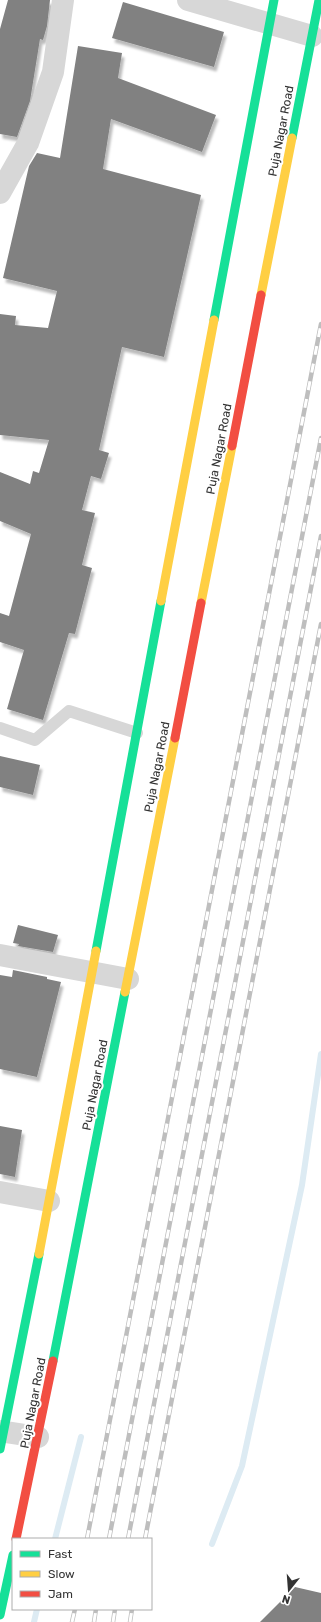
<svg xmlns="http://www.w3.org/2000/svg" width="321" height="1622" viewBox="0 0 321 1622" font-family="Rubik,sans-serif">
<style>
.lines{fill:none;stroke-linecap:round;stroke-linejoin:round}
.stream{stroke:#ddebf3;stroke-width:6}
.building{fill:#818181;filter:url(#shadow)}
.lane{stroke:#d7d7d7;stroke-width:12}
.street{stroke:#d7d7d7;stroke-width:22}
.fast{stroke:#16e098;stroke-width:9}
.slow{stroke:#ffcf43;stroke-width:9}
.jam{stroke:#f24e42;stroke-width:9}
.rail-casing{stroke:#bebebe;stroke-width:4.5}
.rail{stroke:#fff;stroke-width:3;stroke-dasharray:9;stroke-linecap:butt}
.labels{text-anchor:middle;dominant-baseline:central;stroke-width:4;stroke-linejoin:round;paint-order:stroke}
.street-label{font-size:12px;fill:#333;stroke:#fff}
</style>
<defs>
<filter id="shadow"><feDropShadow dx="2.5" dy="4.5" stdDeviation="1" flood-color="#0004"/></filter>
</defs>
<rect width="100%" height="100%" fill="#fff"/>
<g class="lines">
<g class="stream">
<polyline points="55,1539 81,1437"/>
<polyline points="212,1544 242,1466 302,1185 321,1054"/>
<polyline points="34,1622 37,1609"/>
</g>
</g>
<g class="building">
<polygon points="8,0 50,0 47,26 43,40 40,39 30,101 17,137 0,134 0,29"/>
<polygon points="123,2 224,32 214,67 112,38"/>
<polygon points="78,46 122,53 118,78 216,115 202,152 111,119 103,169 201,195 164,357 122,347 99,450 109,453 101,479 91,476 82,510 95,513 82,565 92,568 75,634 69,633 43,720 7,709 24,650 0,642 0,613 9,616 31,534 0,521 0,472 30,484 33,471 39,473 49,440 0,435 0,314 16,316 15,325 48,328 57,291 3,278 29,166 37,153 60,158"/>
<polygon points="0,756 40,765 33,795 0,787"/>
<polygon points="18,925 58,935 53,952 18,946 19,944 13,943"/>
<polygon points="13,970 47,977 47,979 61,982 37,1077 0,1069 0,975 12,977"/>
<polygon points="0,1126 22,1130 15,1177 0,1174"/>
<polygon points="295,1587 321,1593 321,1622 260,1622"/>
</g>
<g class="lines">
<polyline class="lane" points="0,728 35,740 69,711 137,733"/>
<g class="street">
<polyline points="188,0 312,36"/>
<polyline points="0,193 28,143 53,72 63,0"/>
<polyline points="0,955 128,979"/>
<polyline points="0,1192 49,1201"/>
<polyline points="0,1431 38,1437"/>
</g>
<g class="fast">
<polyline points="292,138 319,0"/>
<polyline points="214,320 274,0"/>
<polyline points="96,951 161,601"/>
<polyline points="53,1361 125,992"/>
<polyline points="0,1449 39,1254"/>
<polyline points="0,1615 13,1555"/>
</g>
<g class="slow">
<polyline points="261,295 292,138"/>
<polyline points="161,601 214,320"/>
<polyline points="201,603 232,446"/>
<polyline points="125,992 175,738"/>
<polyline points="39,1254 96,951"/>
</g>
<g class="jam">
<polyline points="232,446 261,295"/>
<polyline points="175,738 201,603"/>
<polyline points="16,1539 53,1361"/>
</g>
<g class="rail-casing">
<g id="rail">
<polyline points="87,1539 321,324"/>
<polyline points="109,1539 321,438"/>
<polyline points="128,1539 321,536"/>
<polyline points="145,1539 321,624"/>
<polyline points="72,1622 75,1609"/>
<polyline points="94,1622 96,1609"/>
<polyline points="113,1622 115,1609"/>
<polyline points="130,1622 132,1609"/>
</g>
</g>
<use href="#rail" class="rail"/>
</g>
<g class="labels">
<g class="street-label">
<text transform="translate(281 131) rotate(-79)">Puja Nagar Road</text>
<text transform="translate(219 449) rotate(-79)">Puja Nagar Road</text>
<text transform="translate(157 767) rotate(-79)">Puja Nagar Road</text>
<text transform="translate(95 1085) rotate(-79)">Puja Nagar Road</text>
<text transform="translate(33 1403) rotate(-79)">Puja Nagar Road</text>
</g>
</g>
<rect x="12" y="1538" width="140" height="72" fill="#ffffff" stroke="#adadad"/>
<rect x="20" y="1551" width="20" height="6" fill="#16e098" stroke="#adadad"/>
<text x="48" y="1558" font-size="12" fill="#333333">Fast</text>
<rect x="20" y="1571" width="20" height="6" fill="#ffcf43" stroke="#adadad"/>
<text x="48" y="1578" font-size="12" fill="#333333">Slow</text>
<rect x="20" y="1591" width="20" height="6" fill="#f24e42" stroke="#adadad"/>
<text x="48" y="1598" font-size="12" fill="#333333">Jam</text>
<g transform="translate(289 1590) rotate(197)" stroke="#ffffff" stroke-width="3" paint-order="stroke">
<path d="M0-3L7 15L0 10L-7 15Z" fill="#333333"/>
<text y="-6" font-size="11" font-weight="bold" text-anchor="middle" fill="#333333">N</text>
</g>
</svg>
